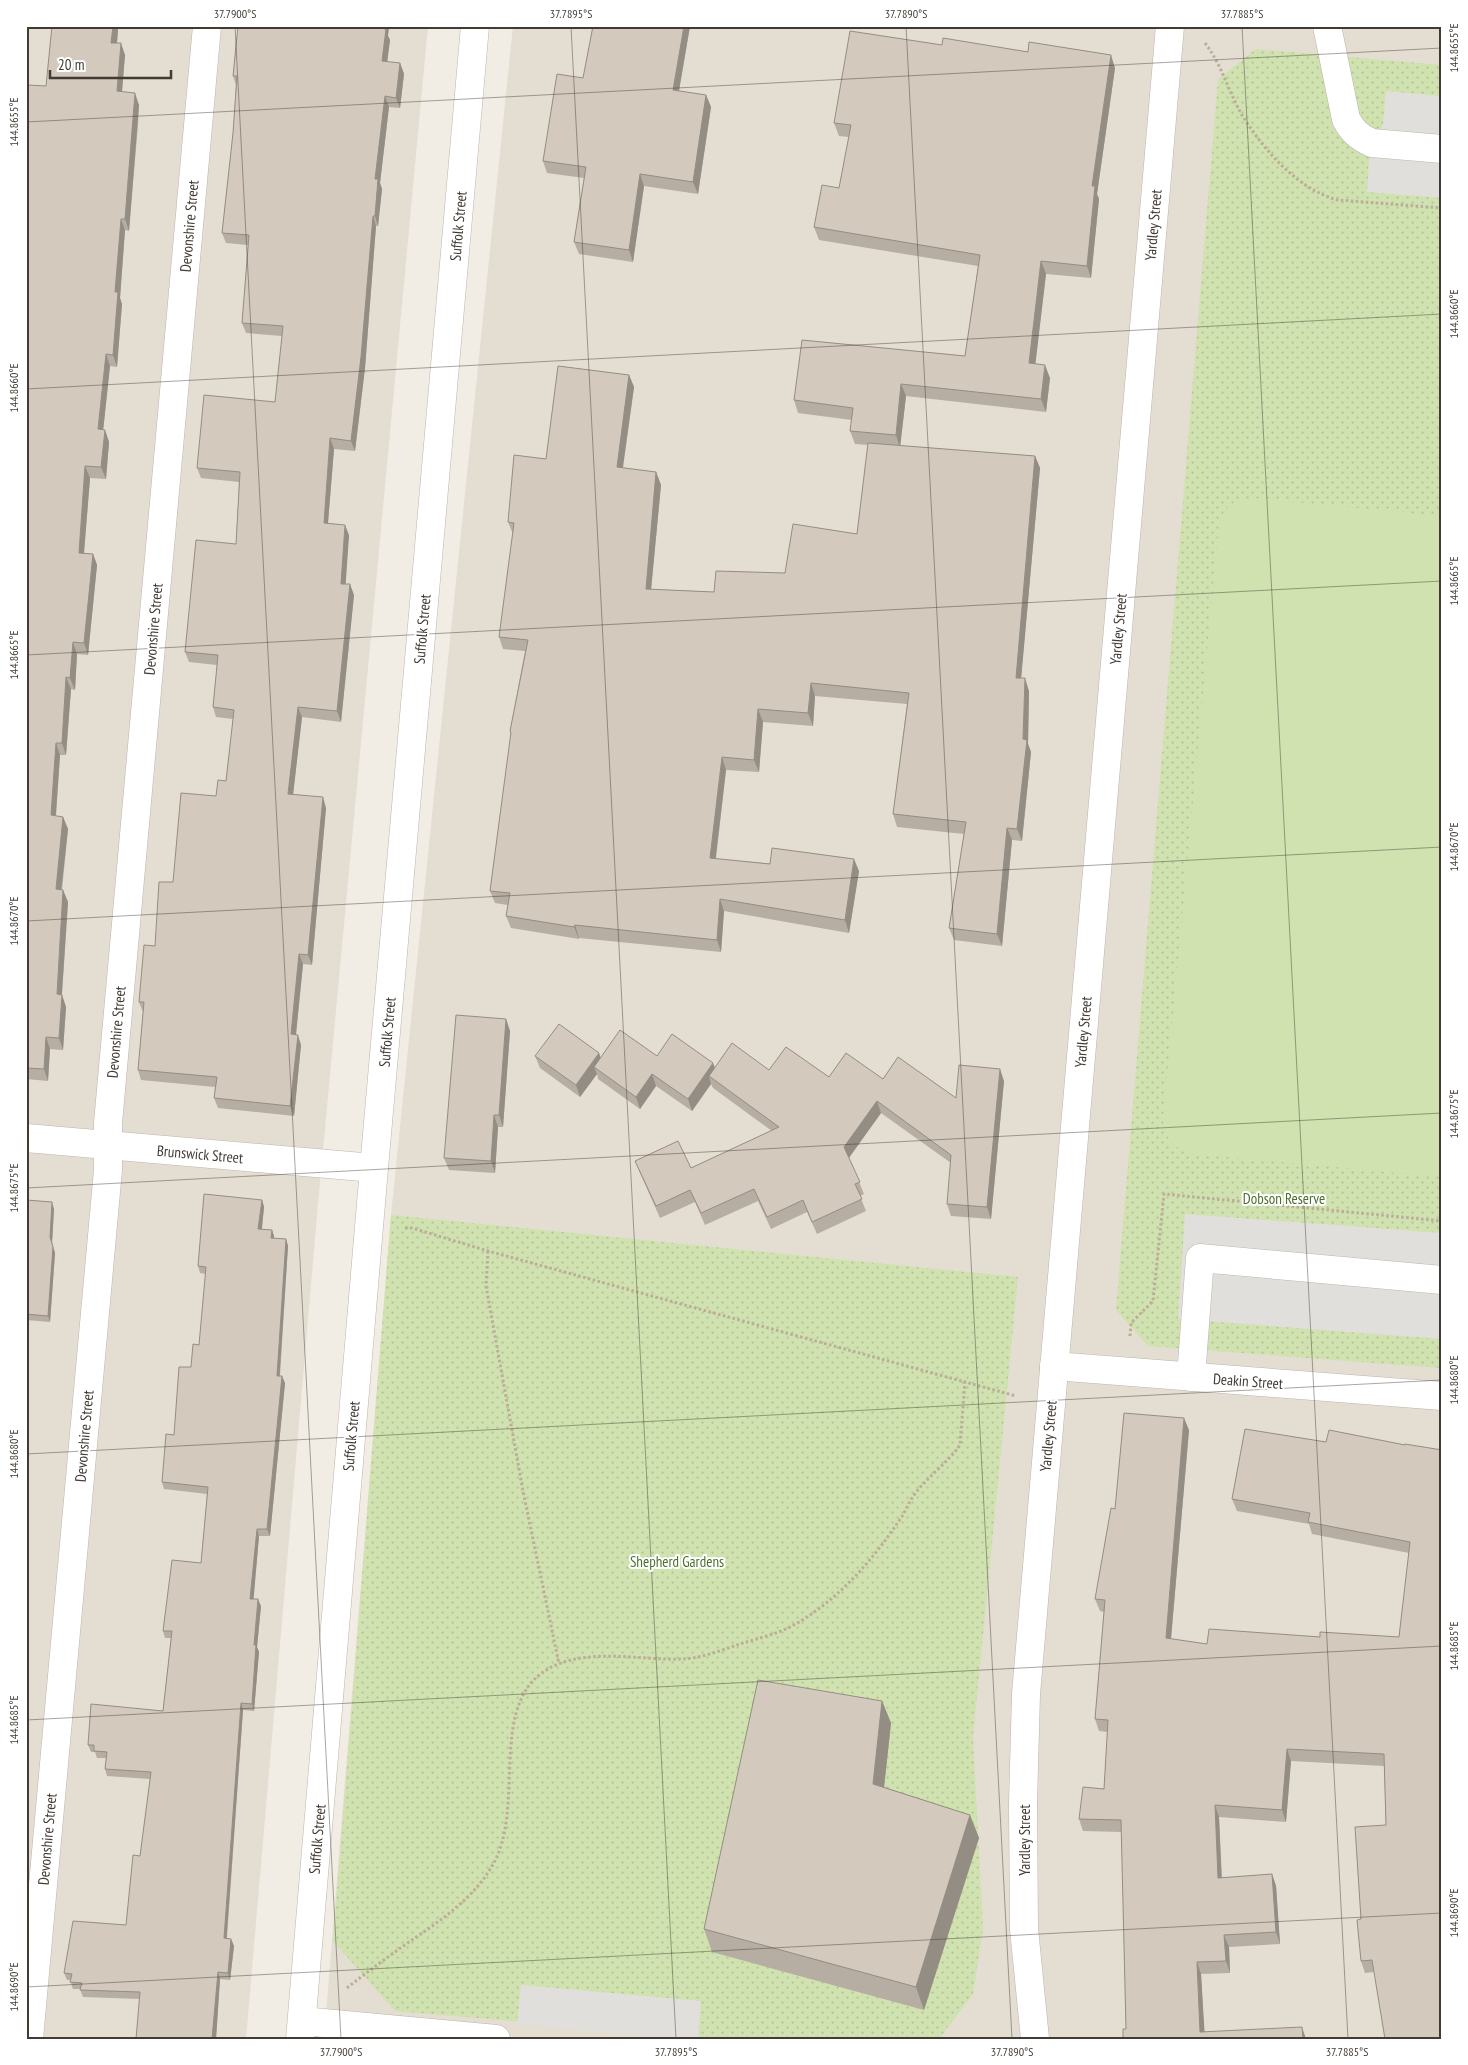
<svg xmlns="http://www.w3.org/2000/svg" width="1468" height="2065" viewBox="0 0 1468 2065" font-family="'PT Sans Narrow',sans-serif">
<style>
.residential{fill:#e4ddd2}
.green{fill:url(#green-dots)}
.pitch{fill:#d0e2af}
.parking{fill:#e1dfdc}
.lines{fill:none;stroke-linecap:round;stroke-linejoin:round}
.minor-casing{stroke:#beb5aa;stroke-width:29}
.path{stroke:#bcac9a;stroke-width:3;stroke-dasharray:2.5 2.5;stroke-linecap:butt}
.minor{stroke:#fff;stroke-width:28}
.wall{fill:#b6ada3}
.shaded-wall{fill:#948d84}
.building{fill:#d4c9bd;stroke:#948d84}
.ticks{fill:none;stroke:#423b34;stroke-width:1;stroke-opacity:0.45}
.labels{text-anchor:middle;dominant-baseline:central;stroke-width:4;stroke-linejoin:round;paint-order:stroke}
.street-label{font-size:15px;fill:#423b34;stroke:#fff}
.park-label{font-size:15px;fill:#4c6f2d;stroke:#fff}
.neatline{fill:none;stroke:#423b34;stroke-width:2}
.ticks-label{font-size:12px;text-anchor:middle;fill:#423b34}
</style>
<defs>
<pattern id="green-dots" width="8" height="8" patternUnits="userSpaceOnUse" patternTransform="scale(1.25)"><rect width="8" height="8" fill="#d0e2af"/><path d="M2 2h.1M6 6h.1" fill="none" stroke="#b4c397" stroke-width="1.8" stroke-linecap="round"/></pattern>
</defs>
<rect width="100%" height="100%" fill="#f1ece4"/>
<g class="residential">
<polygon points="26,26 428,26 318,1203 246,2039 26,2039"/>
<polygon points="513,26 1442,26 1442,2039 324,2039 391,1215"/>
</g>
<g class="green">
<polygon points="1256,49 1442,65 1442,1368 1148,1346 1116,1310 1218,79"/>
<polygon points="391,1215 1018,1277 973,1737 983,1929 973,1994 939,2039 722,2039 395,2011 333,1941"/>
</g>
<path class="pitch" d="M1255 498 1442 516V1177L1194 1154C1172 1147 1167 1143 1163 1120L1219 523C1225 504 1235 499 1255 498Z"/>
<g class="parking">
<polygon points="1386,91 1442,96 1442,198 1367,192 1369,161 1383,124"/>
<polygon points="1185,1214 1442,1233 1442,1339 1178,1319"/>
<polygon points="521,1985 701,2001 698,2039 677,2039 517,2024"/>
</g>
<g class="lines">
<g class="minor-casing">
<g id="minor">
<path d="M1327 26 1346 119C1352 131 1359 137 1372 143L1442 149"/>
<polyline points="26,1138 374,1168"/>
<polyline points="1054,1366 1442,1396"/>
<polyline points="1191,1377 1200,1258 1442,1280"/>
<polyline points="302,2021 496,2039"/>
<polyline points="29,2039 108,1170 108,1123 207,26"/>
<polyline points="300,2039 374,1168 475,26"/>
<polyline points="1035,2039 1024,1929 1023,1803 1026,1694 1170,26"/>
</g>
</g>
<g class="path">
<path d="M1205 43C1222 65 1228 91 1242 115 1263 149 1298 190 1338 200L1442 208"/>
<polyline points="405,1228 412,1228 488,1251 965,1382"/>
<polyline points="488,1251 486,1286 523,1491 559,1664"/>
<polyline points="1130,1336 1131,1323 1153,1301 1164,1194 1442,1221"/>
<path d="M347 1988C367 1972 388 1957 409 1942 440 1921 473 1899 492 1866 525 1812 491 1716 538 1676 576 1644 639 1661 683 1659 702 1658 722 1650 740 1644 756 1639 773 1635 788 1628 832 1606 871 1563 898 1522 904 1515 907 1506 912 1498 925 1478 947 1464 960 1445L965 1382 1016 1396"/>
</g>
<use href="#minor" class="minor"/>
</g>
<g class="wall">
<polygon points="238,26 389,26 388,36 390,40 387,62 400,63 404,74 400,108 389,107 380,183 382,189 378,226 376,226 365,368 355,451 334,449 328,524 349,535 345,584 354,595 341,722 302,717 293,794 326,808 312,965 303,964 296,1034 301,1045 294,1116 218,1108 214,1098 215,1087 141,1080 138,1070 143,1012 139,1002 173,882 216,796 226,781 233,719 216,717 213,707 217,665 189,662 185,652 236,544 239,482 201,478 197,468 275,402 282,336 246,333 242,323 248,245 226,243 222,233 233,133 236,85 233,76"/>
<polygon points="593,26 690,26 679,91 706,95 711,107 698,194 644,186 633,262 579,254 574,242 584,178 547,173 543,161 583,78"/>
<polygon points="118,30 117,43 125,55 122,92 139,105 138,125 129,231 125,230 120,298 122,304 117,367 110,366 103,430 105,430 109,442 106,479 90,478 84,553 93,554 97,565 88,655 77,654 75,690 71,689 66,755 60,755 56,816 63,817 68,829 62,890 63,890 68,902 62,995 66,1007 63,1050 50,1049 48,1081 26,1079 26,103 46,86"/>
<polygon points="942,45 1115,68 1097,194 1099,199 1091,278 1046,274 1035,364 1050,378 1046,412 906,396 900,446 1035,456 1040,468 1021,678 1029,691 1028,744 1031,752 1022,841 1012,840 1002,946 954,940 949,928 964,834 897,827 893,814 907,704 815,696 813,726 763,722 759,772 726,770 716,859 859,871 849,933 724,911 721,952 579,938 579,939 511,928 506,916 508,905 495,903 490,891 511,735 510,731 525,651 503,649 499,637 513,534 508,522 546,459 629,375 634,387 623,468 656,472 661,485 651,589 714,592 785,573 857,534 868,445 855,444 850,431 852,420 798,413 794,400 965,356 978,266 819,240 814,227 839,188 849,137 839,136 834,123"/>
<polygon points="506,1019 510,1031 503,1127 498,1127 495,1173 449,1170 444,1158"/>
<polygon points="599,1053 600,1058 657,1056 715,1068 769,1070 829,1077 883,1079 956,1098 1004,1081 991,1219 951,1216 947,1204 951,1163 881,1113 849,1158 864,1194 860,1196 866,1211 817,1234 807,1212 771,1229 758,1201 705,1225 695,1202 660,1218 640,1173 635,1161 691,1168 772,1131 713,1088 711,1084 692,1111 656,1086 640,1109 598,1079 597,1074 580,1097 540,1068 535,1056"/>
<polygon points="26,1200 54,1209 52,1243 55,1253 50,1322 26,1320"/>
<polygon points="262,1200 264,1207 262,1229 272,1230 274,1236 274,1238 286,1239 288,1246 280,1376 285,1383 270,1536 259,1536 253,1599 261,1606 257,1647 259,1652 254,1711 243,1710 227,1938 231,1939 234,1946 230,1980 220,1979 216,2039 136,2039 140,1999 83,1997 80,1989 73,1989 70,1980 67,1980 64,1973 126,1925 140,1856 150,1779 107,1776 105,1769 106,1758 97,1758 95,1752 91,1752 88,1745 163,1711 171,1638 165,1638 163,1631 201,1563 207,1494 164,1489 162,1482 191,1367 199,1345 206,1274 200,1273 198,1266"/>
<polygon points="1189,1430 1171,1639 1207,1644 1320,1637 1399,1637 1409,1553 1312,1534 1309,1524 1237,1511 1232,1499 1326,1442 1405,1445 1442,1450 1374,1972 1365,1973 1361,1961 1361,1919 1386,1825 1384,1766 1291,1761 1286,1822 1219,1817 1222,1878 1272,1874 1276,1886 1280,1944 1229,1947 1230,1973 1201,1974 1204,2032 1306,2039 1126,2029 1122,1832 1083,1831 1079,1819 1104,1789 1108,1732 1099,1731 1095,1719 1104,1612 1100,1611 1095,1599 1115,1509"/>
<polygon points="882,1701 891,1723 884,1787 970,1815 979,1838 924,2010 712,1952 704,1929"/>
</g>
<g class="shaded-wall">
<polygon points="113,26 117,26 118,30 116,55 111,43"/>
<polygon points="384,26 389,26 388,36 390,40 386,71 382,61"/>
<polygon points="684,26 690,26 677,102 673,90"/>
<polygon points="121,43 125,55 121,103 117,91"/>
<polygon points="1111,55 1115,68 1097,194 1099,199 1091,278 1087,266 1092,186"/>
<polygon points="400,63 404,74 400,108 396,98"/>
<polygon points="135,93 139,105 129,231 125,219"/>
<polygon points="706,95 711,107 698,194 693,182"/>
<polygon points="385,96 389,107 380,183 382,189 378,226 375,216 375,179"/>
<polygon points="640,174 644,186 633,262 629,250"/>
<polygon points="373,216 376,226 365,368 355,451 351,441"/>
<polygon points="121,219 125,230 120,298 122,304 117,367 113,355 115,292"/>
<polygon points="1041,261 1046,274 1034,376 1029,363"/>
<polygon points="106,354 110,366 102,441 98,429"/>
<polygon points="1045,365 1050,378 1046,412 1041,399"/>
<polygon points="629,375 634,387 621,480 617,467"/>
<polygon points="901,384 906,396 900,448 896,435"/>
<polygon points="105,430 109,442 106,479 101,467"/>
<polygon points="330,438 334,449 327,534 324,523"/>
<polygon points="1035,456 1040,468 1020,691 1016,678"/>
<polygon points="85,466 90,478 83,565 79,553"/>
<polygon points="656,472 661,485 650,601 646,589"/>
<polygon points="345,525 349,535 345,594 341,584"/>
<polygon points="93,554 97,565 88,655 84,643"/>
<polygon points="350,584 354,595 341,722 337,711"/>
<polygon points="73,642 77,654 75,690 70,678"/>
<polygon points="66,677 71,689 66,755 62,743"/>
<polygon points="1025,678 1029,691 1028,744 1031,752 1022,841 1017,829 1023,739"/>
<polygon points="811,683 815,696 813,726 808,713"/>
<polygon points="298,707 302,717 292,804 288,794"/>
<polygon points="758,709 763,722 759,772 754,760"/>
<polygon points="56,743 60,755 55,827 51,815"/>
<polygon points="722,757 726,770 714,871 710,858"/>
<polygon points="323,797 326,808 312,965 308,955"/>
<polygon points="63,817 68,829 60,901 56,889"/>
<polygon points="1007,828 1012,840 1002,946 997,934"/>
<polygon points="854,859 859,871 849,933 845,920"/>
<polygon points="63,890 68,902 61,1006 57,994"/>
<polygon points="720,899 724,911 721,952 717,940"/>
<polygon points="575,925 579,938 579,939 574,927"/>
<polygon points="299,954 303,964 295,1044 291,1034"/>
<polygon points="62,995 66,1007 63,1050 59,1038"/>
<polygon points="506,1019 510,1031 503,1127 499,1115"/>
<polygon points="298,1035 301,1045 294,1116 290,1106"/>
<polygon points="46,1037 50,1049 48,1081 44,1069"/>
<polygon points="599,1053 603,1065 594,1067 597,1074 580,1097 576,1085"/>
<polygon points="713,1063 718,1075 709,1076 711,1084 692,1111 688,1099"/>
<polygon points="1000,1069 1004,1081 991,1219 987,1207"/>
<polygon points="652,1074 656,1086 640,1109 636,1097"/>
<polygon points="877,1101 881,1113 848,1159 844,1147"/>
<polygon points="494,1115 498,1127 495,1173 491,1161"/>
<polygon points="262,1200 264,1207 261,1236 258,1229"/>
<polygon points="52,1202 54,1209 52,1243 55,1253 50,1322 48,1316 50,1237"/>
<polygon points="272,1230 274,1236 273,1245 271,1238"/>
<polygon points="286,1239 288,1246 279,1383 277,1376"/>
<polygon points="282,1376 285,1383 270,1536 267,1529"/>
<polygon points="1184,1418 1189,1430 1170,1650 1166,1638"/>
<polygon points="257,1529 259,1536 253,1606 250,1599"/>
<polygon points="258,1599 261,1606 257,1647 259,1652 254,1711 252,1704 254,1645"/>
<polygon points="882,1701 891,1723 882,1806 873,1784"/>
<polygon points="241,1703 243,1710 226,1945 224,1938"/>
<polygon points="1287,1749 1291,1761 1286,1822 1282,1810"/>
<polygon points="1215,1805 1219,1817 1222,1890 1218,1878"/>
<polygon points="970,1815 979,1838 924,2010 916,1987"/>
<polygon points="1272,1874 1276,1886 1280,1944 1276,1932"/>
<polygon points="1224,1935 1229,1947 1230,1973 1226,1961"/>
<polygon points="231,1939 234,1946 230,1980 228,1973"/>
<polygon points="1197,1962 1201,1974 1205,2039 1200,2032"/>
<polygon points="218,1972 220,1979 216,2039 212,2039"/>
<polygon points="1302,2027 1306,2039 1303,2039"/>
</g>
<g class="building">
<polygon points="52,26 113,26 111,43 121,43 117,91 135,93 125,219 121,219 115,292 118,292 113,355 106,354 98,429 105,430 101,467 85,466 79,553 93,554 84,643 73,642 70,678 66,677 62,743 56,743 51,815 63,817 56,889 63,890 57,994 62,995 59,1038 46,1037 44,1069 26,1068 26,103 28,85 46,86"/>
<polygon points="238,26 384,26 384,29 386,29 382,61 400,63 396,98 385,96 375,179 378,179 375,216 373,216 361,357 351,441 330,438 324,523 345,525 341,584 350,584 337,711 298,707 288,794 323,797 308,955 299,954 291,1034 298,1035 290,1106 214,1098 217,1077 138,1070 144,1002 139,1002 144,945 155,946 159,882 173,882 181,793 216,796 218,780 226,781 234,710 213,707 218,655 185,652 196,540 236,544 240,472 197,468 204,395 275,402 283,326 242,323 249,235 222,233 233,133 237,76 233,76"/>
<polygon points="593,26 684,26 673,90 706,95 693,182 640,174 629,250 574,242 586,167 543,161 557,74 583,78"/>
<polygon points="850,31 942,45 943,38 1028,52 1029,42 1111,55 1092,186 1095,186 1087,266 1041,261 1029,363 1045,365 1041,399 901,384 896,435 850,431 853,408 794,400 802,340 965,356 980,255 814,227 822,185 839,188 851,125 834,123"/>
<polygon points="558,366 629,375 617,467 656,472 646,589 714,592 716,571 785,573 793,524 857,534 868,443 1035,456 1016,678 1025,678 1023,739 1027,740 1017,829 1007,828 997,934 949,928 966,822 893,814 909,693 811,683 808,713 758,709 754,760 722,757 710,858 770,864 772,848 854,859 845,920 720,899 717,940 575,925 574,927 506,916 510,893 490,891 511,732 510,731 528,640 499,637 514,523 508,522 514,455 546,459"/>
<polygon points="456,1015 506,1019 499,1115 494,1115 491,1161 444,1158"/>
<polygon points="559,1024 599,1053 576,1085 535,1056"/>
<polygon points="620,1030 657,1056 672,1034 713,1063 688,1099 652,1074 636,1097 594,1067"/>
<polygon points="732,1043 769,1070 786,1047 829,1077 846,1053 883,1079 898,1057 956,1098 959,1065 1000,1069 987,1207 947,1204 951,1155 877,1101 844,1147 860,1182 855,1184 862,1199 812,1222 803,1200 767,1217 754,1189 701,1213 690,1190 656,1206 635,1161 678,1141 691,1168 779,1127 709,1076"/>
<polygon points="204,1194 262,1200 258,1229 272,1230 271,1238 286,1239 277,1376 282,1376 267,1529 257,1529 250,1599 258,1599 254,1645 256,1645 252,1704 241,1703 224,1938 231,1939 228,1973 218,1972 212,2039 136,2039 140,1992 80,1990 82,1983 70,1982 72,1974 64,1973 73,1921 126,1925 133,1855 140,1856 151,1772 105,1769 107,1752 94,1751 94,1745 88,1745 91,1704 163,1711 172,1631 163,1631 172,1560 201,1563 208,1487 162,1482 166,1434 174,1435 179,1367 191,1367 193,1344 199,1345 206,1267 198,1266"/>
<polygon points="26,1200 52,1202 50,1237 53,1247 48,1316 26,1314"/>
<polygon points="1124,1413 1184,1418 1166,1638 1207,1644 1209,1629 1320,1637 1320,1632 1399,1637 1410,1542 1308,1522 1310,1513 1232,1499 1245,1429 1326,1442 1329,1430 1405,1445 1405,1444 1442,1450 1442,2039 1385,2039 1372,1960 1361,1961 1357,1920 1361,1919 1355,1827 1386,1825 1384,1754 1287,1749 1282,1810 1215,1805 1218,1878 1272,1874 1276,1932 1224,1935 1226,1961 1197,1962 1200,2032 1302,2027 1303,2039 1123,2039 1123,2029 1126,2029 1121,1820 1079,1819 1083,1787 1104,1789 1108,1720 1095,1719 1105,1600 1095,1599 1111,1508 1115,1509"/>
<polygon points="758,1680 882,1701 873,1784 970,1815 916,1987 704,1929"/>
</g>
<path class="ticks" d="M235 26 341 2039M571 26 676 2039M906 26 1012 2039M1242 26 1348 2039M26 122 1442 48M26 389 1442 314M26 655 1442 581M26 921 1442 847M26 1188 1442 1113M26 1454 1442 1380M26 1720 1442 1646M26 1987 1442 1913"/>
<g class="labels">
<g class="street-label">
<text transform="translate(1153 225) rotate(-85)">Yardley Street</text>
<text transform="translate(189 226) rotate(-85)">Devonshire Street</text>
<text transform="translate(458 226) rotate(-85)">Suffolk Street</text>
<text transform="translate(153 629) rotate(-85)">Devonshire Street</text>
<text transform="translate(422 629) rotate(-85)">Suffolk Street</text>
<text transform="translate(1118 629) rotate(-85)">Yardley Street</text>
<text transform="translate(116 1032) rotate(-85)">Devonshire Street</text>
<text transform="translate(387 1032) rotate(-85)">Suffolk Street</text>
<text transform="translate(1083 1032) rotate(-85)">Yardley Street</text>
<text transform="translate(200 1154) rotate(5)">Brunswick Street</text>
<text transform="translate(1248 1381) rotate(4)">Deakin Street</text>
<text transform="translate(84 1436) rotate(-85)">Devonshire Street</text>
<text transform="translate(351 1436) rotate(-85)">Suffolk Street</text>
<text transform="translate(1048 1436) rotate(-85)">Yardley Street</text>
<text transform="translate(47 1839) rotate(-85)">Devonshire Street</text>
<text transform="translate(317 1839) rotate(-85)">Suffolk Street</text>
<text transform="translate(1024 1840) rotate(-90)">Yardley Street</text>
</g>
<g class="park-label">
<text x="1284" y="1198">Dobson Reserve</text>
<text x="677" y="1561">Shepherd Gardens</text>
</g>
</g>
<rect width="1468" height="2065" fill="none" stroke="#ffffff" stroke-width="55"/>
<path d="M50 70v8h121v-8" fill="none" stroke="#423b34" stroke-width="2.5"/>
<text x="58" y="70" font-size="15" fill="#423b34" stroke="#ffffff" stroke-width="4" paint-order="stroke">20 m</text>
<rect x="28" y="28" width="1412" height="2010" class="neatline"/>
<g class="ticks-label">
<text x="235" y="18">37.7900°S</text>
<text x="571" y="18">37.7895°S</text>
<text x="906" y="18">37.7890°S</text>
<text x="1242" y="18">37.7885°S</text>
<text transform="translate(1454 48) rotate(-90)" y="4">144.8655°E</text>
<text transform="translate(14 122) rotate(-90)" y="4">144.8655°E</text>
<text transform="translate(1454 314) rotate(-90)" y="4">144.8660°E</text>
<text transform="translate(14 388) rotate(-90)" y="4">144.8660°E</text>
<text transform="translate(1454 581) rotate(-90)" y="4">144.8665°E</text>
<text transform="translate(14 655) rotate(-90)" y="4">144.8665°E</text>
<text transform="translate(1454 847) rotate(-90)" y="4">144.8670°E</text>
<text transform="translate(14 921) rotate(-90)" y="4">144.8670°E</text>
<text transform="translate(1454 1114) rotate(-90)" y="4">144.8675°E</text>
<text transform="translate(14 1188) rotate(-90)" y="4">144.8675°E</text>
<text transform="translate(1454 1380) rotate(-90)" y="4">144.8680°E</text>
<text transform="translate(14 1454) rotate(-90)" y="4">144.8680°E</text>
<text transform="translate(1454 1646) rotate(-90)" y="4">144.8685°E</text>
<text transform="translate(14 1720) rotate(-90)" y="4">144.8685°E</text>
<text transform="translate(1454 1913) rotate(-90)" y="4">144.8690°E</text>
<text transform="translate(14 1987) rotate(-90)" y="4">144.8690°E</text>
<text x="341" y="2056">37.7900°S</text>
<text x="676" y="2056">37.7895°S</text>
<text x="1012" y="2056">37.7890°S</text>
<text x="1347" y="2056">37.7885°S</text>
</g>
</svg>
